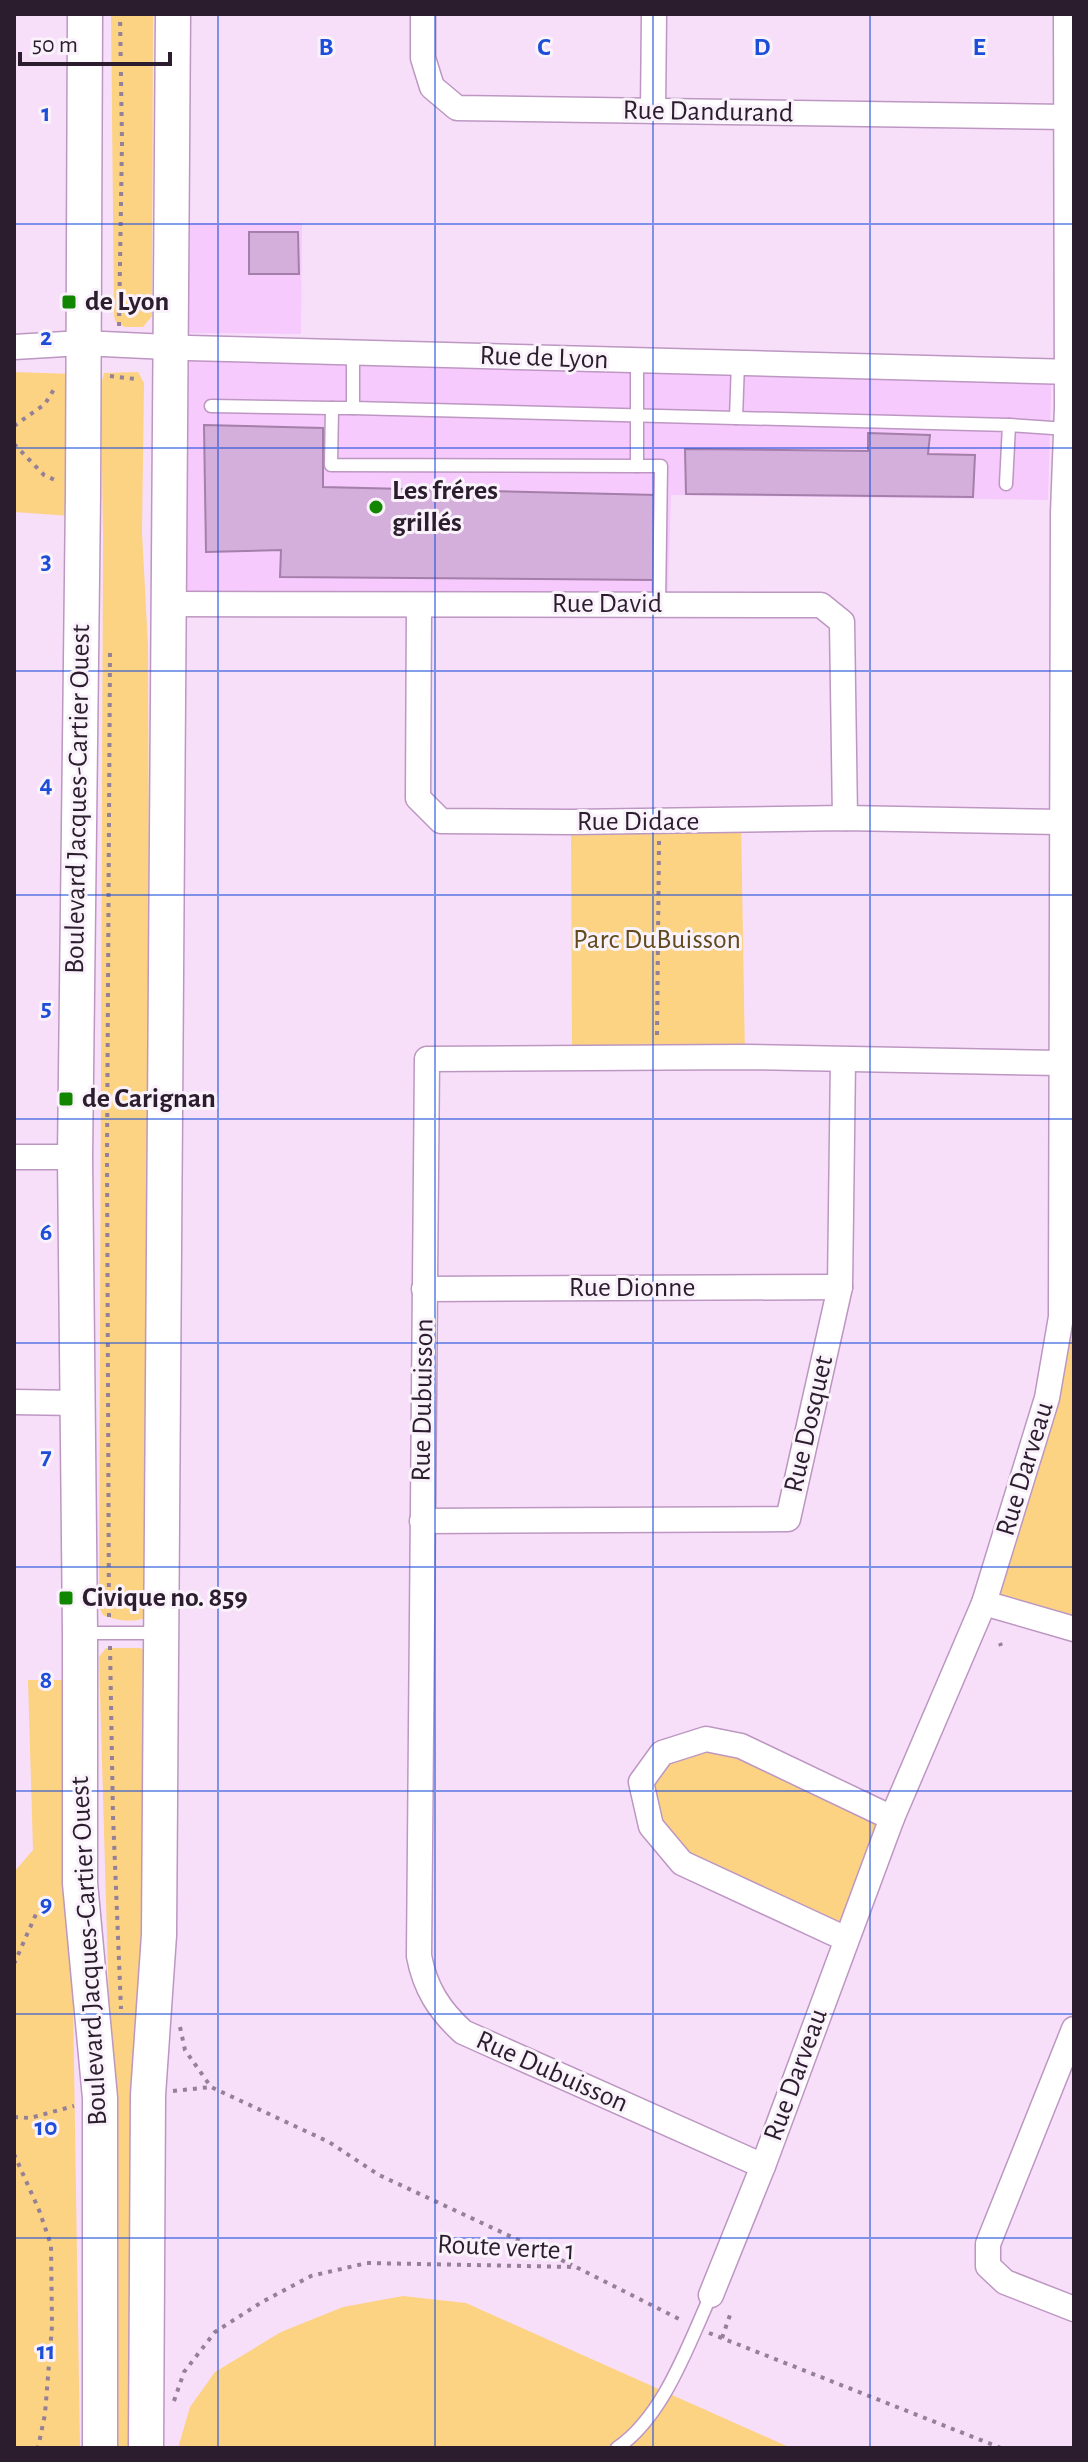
<svg xmlns="http://www.w3.org/2000/svg" width="1088" height="2462" viewBox="0 0 1088 2462" font-family="'Alegreya Sans',sans-serif">
<style>
.built{fill:#f6cafd}
.green{fill:#fcd283}
.building{fill:#d5afdb;stroke:#a47fa9;stroke-width:2}
.lines{fill:none;stroke-linecap:round;stroke-linejoin:round}
.service-casing{stroke:#bd97c2;stroke-width:15}
.minor-casing{stroke:#bd97c2;stroke-width:27}
.secondary-casing{stroke:#bd97c2;stroke-width:37}
.path{stroke:#948097;stroke-width:4;stroke-dasharray:4 6;stroke-linecap:butt}
.service{stroke:#fff;stroke-width:12}
.minor{stroke:#fff;stroke-width:24}
.secondary{stroke:#fff;stroke-width:34}
.grid{fill:none;stroke:#1d4ed8;stroke-width:2;stroke-opacity:0.55}
.poi-dot{fill:#118601;stroke:#faf2fb;stroke-width:3}
.labels{text-anchor:middle;dominant-baseline:central;stroke-width:6;stroke-linejoin:round;paint-order:stroke}
.street-label{font-size:28px;fill:#2b1d2e;stroke:#faf2fb}
.poi-label{font-size:28px;font-weight:bold;fill:#2b1d2e;stroke:#faf2fb;text-anchor:start}
.park-label{font-size:28px;fill:#614b1e;stroke:#faf2fb}
.grid-label{font-size:26px;text-anchor:middle;font-weight:bold;fill:#1d4ed8;stroke:#faf2fb;stroke-width:6;stroke-linejoin:round;paint-order:stroke}
</style>
<rect width="100%" height="100%" fill="#f7dffa"/>
<g class="built">
<polygon points="188,223 302,223 301,334 187,333"/>
<polygon points="157,336 1052,361 1048,500 671,495 668,592 155,592"/>
</g>
<g class="green">
<polygon points="111,14 153,14 152,316 143,327 125,327 115,321 114,314"/>
<polygon points="14,372 73,374 71,516 14,512"/>
<path d="M138 372 144 383 142 533 148 646 150 1194 147 1606 144 1618C132 1623 115 1620 103 1615L99 1607 103 537 101 385 104 373Z"/>
<polygon points="741,821 745,1057 572,1059 571,822"/>
<polygon points="1062,1021 1074,1021 1074,1629 984,1603 1047,1398"/>
<polygon points="106,1648 140,1648 145,1650 149,1657 134,2448 111,2448 112,2110 99,1657"/>
<polygon points="28,1680 68,1680 80,2448 14,2448 14,1872 33,1850"/>
<polygon points="706,1739 892,1818 846,1939 682,1863 641,1782"/>
<polygon points="403,2296 466,2303 791,2448 178,2448 190,2407 215,2372 281,2332 343,2307"/>
</g>
<g class="building">
<polygon points="249,232 298,232 299,274 249,274"/>
<polygon points="204,425 323,428 323,487 657,495 654,580 280,577 281,550 206,552"/>
<polygon points="868,433 930,435 928,454 975,455 973,497 686,494 685,449 868,451"/>
</g>
<g class="lines">
<g class="service-casing">
<g id="service">
<polyline points="353,353 353,408 332,408 331,465 637,466 637,360"/>
<polyline points="211,406 332,408"/>
<polyline points="353,408 1009,425 1006,484"/>
<polyline points="736,418 738,363"/>
<polyline points="1009,425 1067,429"/>
<polyline points="637,466 661,466 659,604"/>
<polyline points="82,1633 159,1633"/>
<path d="M617 2448C664 2416 688 2345 711 2295"/>
</g>
</g>
<g class="minor-casing">
<g id="minor">
<polyline points="423,14 423,58 432,87 457,108 1066,117"/>
<polyline points="653,111 654,14"/>
<polyline points="14,347 82,343 189,348 1074,372"/>
<polyline points="169,604 821,605 842,622 845,818"/>
<polyline points="419,605 418,798 441,821 571,822 845,818 1061,822"/>
<polyline points="14,1157 75,1157"/>
<polyline points="424,1289 840,1287"/>
<polyline points="14,1402 77,1403"/>
<polyline points="422,1521 788,1519 840,1287 843,1060"/>
<polyline points="984,1603 1074,1629"/>
<polyline points="846,1939 682,1863 651,1826 641,1782 662,1753 706,1739 741,1746 892,1818"/>
<polyline points="1074,2029 988,2244 988,2266 1005,2282 1074,2309"/>
<path d="M763 2166 463 2032C439 2010 425 1988 419 1956L427 1059 745 1057 1060 1063"/>
<polyline points="711,2295 763,2166 892,1818 984,1603 1047,1398 1061,1317 1063,513 1067,407 1066,14"/>
</g>
</g>
<g class="secondary-casing">
<g id="secondary">
<polyline points="85,14 83,495 75,1157 80,1633 80,1883 100,2098 100,2448"/>
<polyline points="146,2448 148,2095 159,1935 173,14"/>
</g>
</g>
<g class="path">
<polyline points="119,326 122,142 120,14"/>
<polyline points="110,376 135,379"/>
<polyline points="14,426 45,404 56,386"/>
<polyline points="14,444 44,475 57,481"/>
<polyline points="657,1035 659,840"/>
<polyline points="109,1617 107,1158 110,650"/>
<polyline points="1000,1643 1001,1646"/>
<polyline points="110,1646 113,1816 121,2009"/>
<polyline points="14,1964 36,1914 55,1901"/>
<polyline points="180,2027 185,2050 211,2087 329,2142 379,2175 572,2265"/>
<polyline points="173,2091 211,2087"/>
<polyline points="14,2117 30,2118 74,2106"/>
<polyline points="14,2154 39,2210 51,2245 52,2326 45,2414 38,2448"/>
<polyline points="709,2333 1001,2448"/>
<polyline points="722,2338 731,2312"/>
<polyline points="174,2401 184,2372 215,2332 262,2302 311,2276 367,2263 576,2267 683,2321"/>
</g>
<use href="#service" class="service"/>
<use href="#minor" class="minor"/>
<use href="#secondary" class="secondary"/>
</g>
<path class="grid" d="M218 14V2448M435 14V2448M653 14V2448M870 14V2448M14 224H1074M14 448H1074M14 671H1074M14 895H1074M14 1119H1074M14 1343H1074M14 1567H1074M14 1791H1074M14 2014H1074M14 2238H1074"/>
<g class="poi-dot">
<rect x="61" y="294" width="16" height="16" rx="4"/>
<circle cx="376" cy="507" r="8"/>
<rect x="58" y="1091" width="16" height="16" rx="4"/>
<rect x="58" y="1590" width="16" height="16" rx="4"/>
</g>
<g class="labels">
<g class="street-label">
<text transform="translate(708 112) rotate(1)">Rue Dandurand</text>
<text transform="translate(544 358) rotate(2)">Rue de Lyon</text>
<text x="607" y="604">Rue David</text>
<text transform="translate(78 799) rotate(-89)">Boulevard Jacques-Cartier Ouest</text>
<text x="638" y="822">Rue Didace</text>
<text x="632" y="1288">Rue Dionne</text>
<text transform="translate(423 1400) rotate(-89)">Rue Dubuisson</text>
<text transform="translate(809 1424) rotate(-77)">Rue Dosquet</text>
<text transform="translate(1025 1469) rotate(-73)">Rue Darveau</text>
<text transform="translate(89 1951) rotate(-93)">Boulevard Jacques-Cartier Ouest</text>
<text transform="translate(552 2072) rotate(24)">Rue Dubuisson</text>
<text transform="translate(796 2075) rotate(-70)">Rue Darveau</text>
<text transform="translate(506 2248) rotate(3)">Route verte 1</text>
</g>
<g class="poi-label">
<text x="85" y="302">de Lyon</text>
<text x="392" y="491">Les fréres<tspan x="392" dy="32">grillés</tspan></text>
<text x="82" y="1099">de Carignan</text>
<text x="82" y="1598">Civique no. 859</text>
</g>
<g class="park-label">
<text x="657" y="940">Parc DuBuisson</text>
</g>
</g>
<g class="grid-label">
<text x="326" y="55">B</text>
<text x="544" y="55">C</text>
<text x="762" y="55">D</text>
<text x="979" y="55">E</text>
<text x="46" y="121">1</text>
<text x="46" y="345">2</text>
<text x="46" y="569">3</text>
<text x="46" y="792">4</text>
<text x="46" y="1016">5</text>
<text x="46" y="1240">6</text>
<text x="46" y="1464">7</text>
<text x="46" y="1688">8</text>
<text x="46" y="1912">9</text>
<text x="46" y="2135">10</text>
<text x="46" y="2359">11</text>
</g>
<rect width="1088" height="2462" fill="none" stroke="#2b1d2e" stroke-width="32"/>
<path d="M20 52v12h150v-12" fill="none" stroke="#2b1d2e" stroke-width="4"/>
<text x="32" y="52" font-size="24" fill="#2b1d2e" stroke="#faf2fb" stroke-width="6" paint-order="stroke">50 m</text>
</svg>
